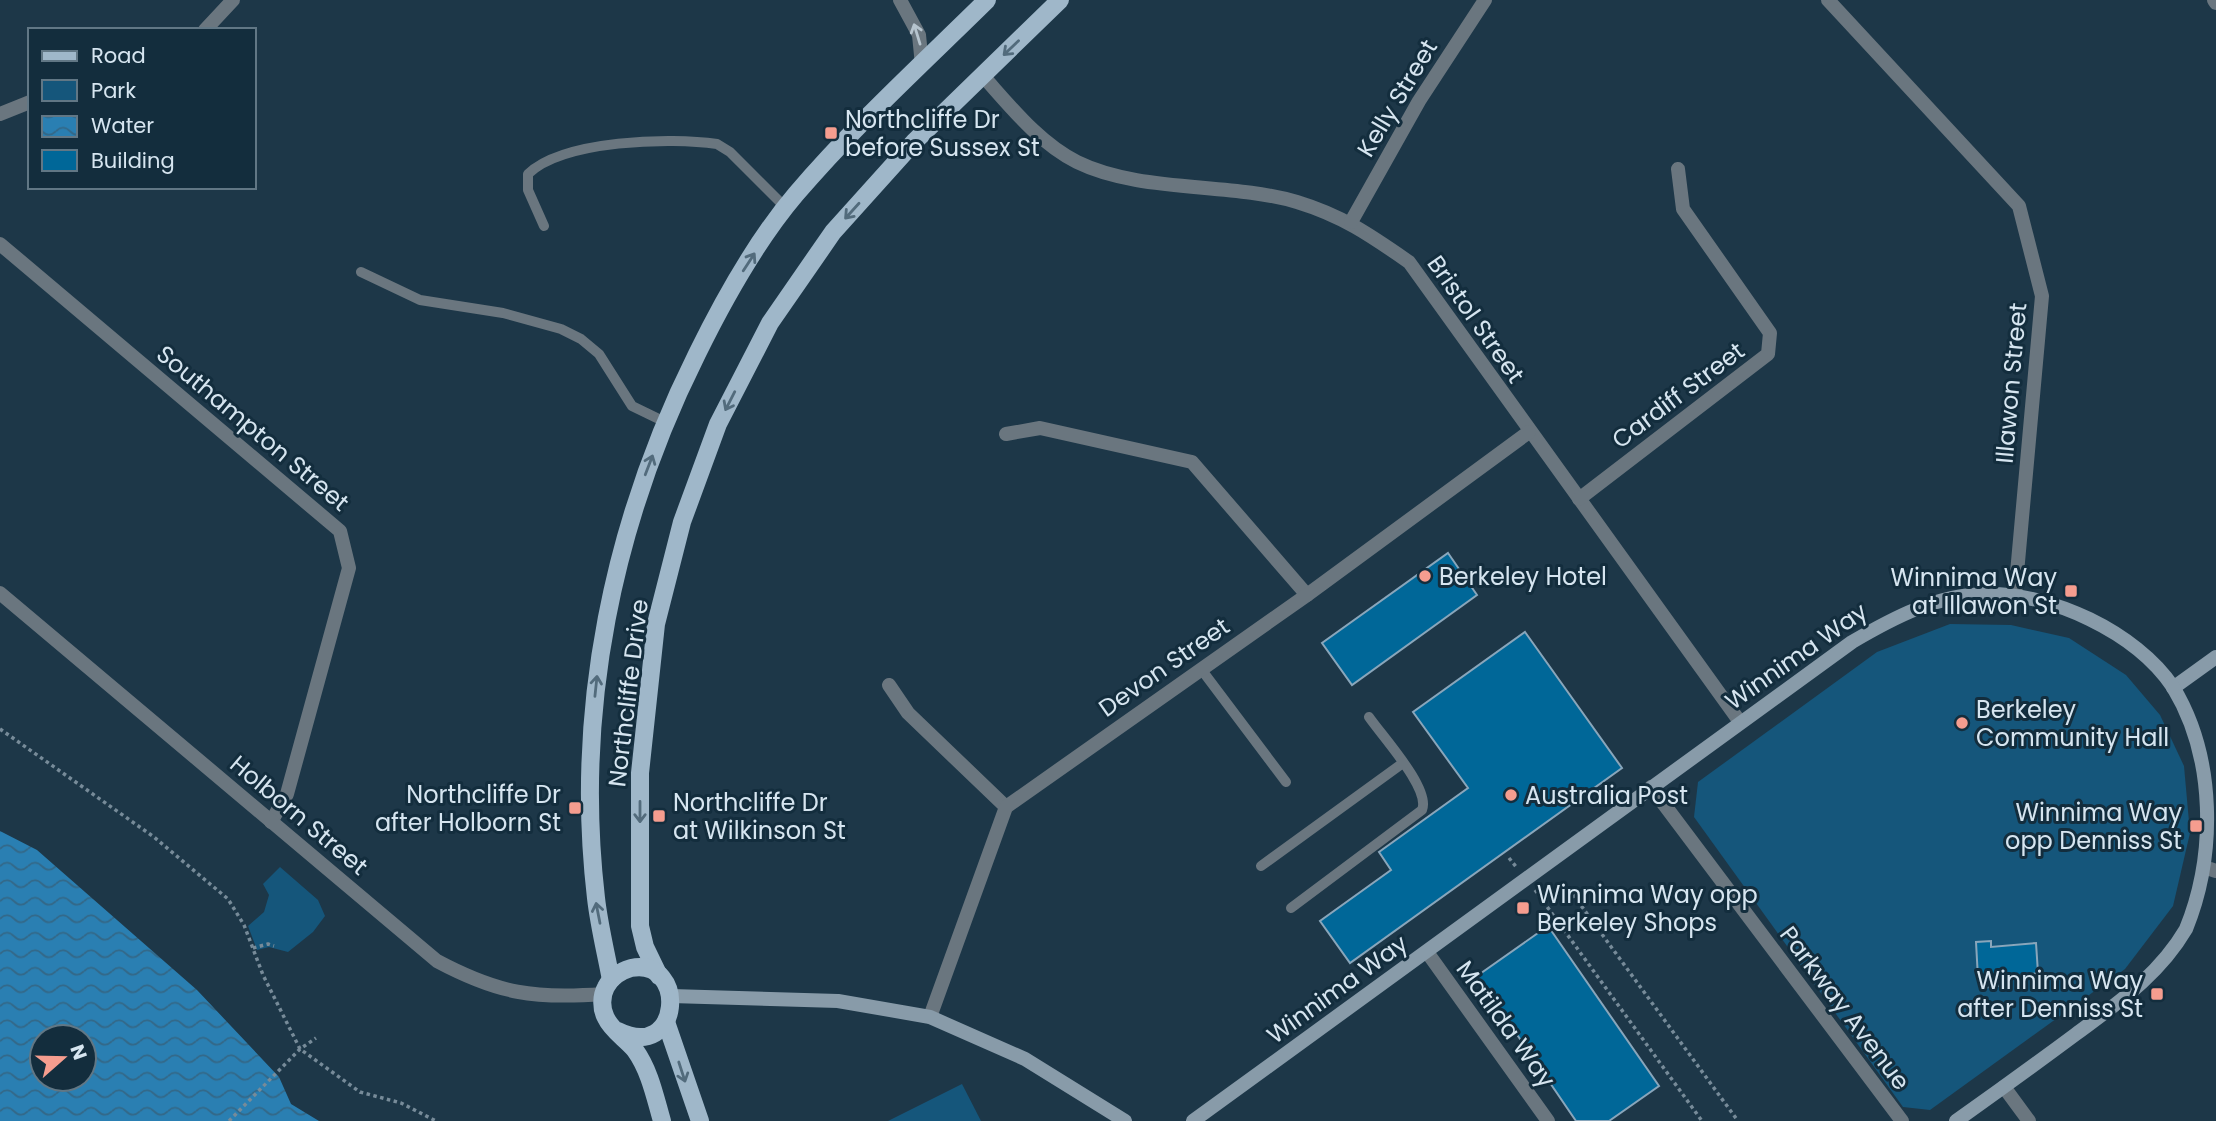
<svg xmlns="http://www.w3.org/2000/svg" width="2216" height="1121" viewBox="0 0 2216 1121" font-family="Poppins,sans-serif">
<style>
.park{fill:#15567b}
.water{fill:url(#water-waves);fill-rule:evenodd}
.building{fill:#006798;stroke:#89a6bb;stroke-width:2}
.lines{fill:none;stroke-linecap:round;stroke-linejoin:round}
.path{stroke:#778b99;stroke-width:3.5;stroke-dasharray:3.5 3.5;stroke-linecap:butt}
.lane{stroke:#6a767f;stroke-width:10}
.street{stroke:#6a767f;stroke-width:14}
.secondary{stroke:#889ba9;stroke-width:14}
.primary{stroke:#9fb7c9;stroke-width:18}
.oneway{stroke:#b6c4ce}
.oneway2{stroke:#526b7c}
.poi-dot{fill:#f59d8f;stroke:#132d3d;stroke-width:2.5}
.labels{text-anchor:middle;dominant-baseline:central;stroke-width:6;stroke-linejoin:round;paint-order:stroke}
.street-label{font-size:24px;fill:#d6e5f0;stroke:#132d3d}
.poi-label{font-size:24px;fill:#d6e5f0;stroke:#132d3d;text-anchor:start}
</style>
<defs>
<pattern id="water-waves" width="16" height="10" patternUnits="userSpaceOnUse" patternTransform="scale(1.75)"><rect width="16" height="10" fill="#2a7fb2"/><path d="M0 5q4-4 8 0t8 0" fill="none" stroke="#336888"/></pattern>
</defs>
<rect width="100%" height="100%" fill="#1d3748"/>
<g class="park">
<polygon points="1950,624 2011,625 2069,638 2126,675 2160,715 2184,766 2190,833 2173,906 2125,969 1930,1110 1903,1107 1694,817 1698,782 1877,652"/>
<polygon points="280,867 318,900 325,916 313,932 288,952 269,947 257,950 248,926 264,912 269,895 263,884"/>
<polygon points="962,1084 981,1121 888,1121"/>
</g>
<path class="water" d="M0 831 37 850 197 990 279 1077 291 1104 319 1121H0ZM42 1037H84V1079H42Z"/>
<g class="building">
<polygon points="1448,553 1477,595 1352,685 1322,643"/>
<polygon points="1525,632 1622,768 1350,963 1320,921 1391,870 1379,852 1468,788 1413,712"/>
<polygon points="1548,926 1659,1086 1609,1121 1576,1121 1477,976"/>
<polygon points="1991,941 1991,947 2036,943 2038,973 1999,979 2000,986 1983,988 1983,977 1978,978 1976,942"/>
</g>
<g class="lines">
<g class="path">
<polyline points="0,729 154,837 228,899 244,925 263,975 300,1049 360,1092 401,1103 436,1121"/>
<polyline points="1509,858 1517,868"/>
<polyline points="1569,889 1738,1121"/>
<polyline points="1535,890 1702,1121"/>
<polyline points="253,948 268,944 274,946"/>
<polyline points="229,1121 300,1049 316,1038"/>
</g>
<g class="lane">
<path d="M544 226 528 190V174C563 140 671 137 717 144L730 152 786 208"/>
<polyline points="361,272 420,300 503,313 561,329 581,339 599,354 632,406 665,422"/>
<polyline points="1201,669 1286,782"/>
<polyline points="1261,866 1403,763"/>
<path d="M1291 908 1422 810C1431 789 1382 736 1369 717"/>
</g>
<g class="street">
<polyline points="900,0 919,35 922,65"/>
<polyline points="1828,0 2019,206 2042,296 2015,595"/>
<polyline points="2214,0 2216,3"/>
<polyline points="205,30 233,0"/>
<path d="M983 76C1010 106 1039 143 1077 162 1140 193 1229 182 1297 202 1343 216 1370 235 1409 262L1740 722"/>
<polyline points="0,114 30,102"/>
<polyline points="1351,222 1419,101 1485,0"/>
<polyline points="0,244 340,531 349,568 287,794 271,822"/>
<polyline points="1006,434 1040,428 1192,462 1307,595"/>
<polyline points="1579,499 1768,354 1770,333 1683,209 1678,169"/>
<path d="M0 593 437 961C499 994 534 999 603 994"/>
<polyline points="889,685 908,713 1006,807"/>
<polyline points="1651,787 1902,1121"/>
<polyline points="2210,869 2216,871"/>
<polyline points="1427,952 1548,1121"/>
<polyline points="930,1017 1006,807 1307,595 1529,432"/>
<polyline points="2004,1087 2029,1121"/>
</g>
<g class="secondary">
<polyline points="2173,688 2216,657"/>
<polyline points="671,996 838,1001 930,1017 1025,1059 1125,1121"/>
<path d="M1193 1121 1852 642C1893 618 1936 595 1985 594 2050 592 2136 632 2173 687 2216 758 2216 855 2186 929 2159 975 2119 1002 2076 1034 2037 1063 1997 1092 1956 1121"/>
</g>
<g class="primary">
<polyline points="659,976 645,947 640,926 640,773 656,624 682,522 718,424 770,323 833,232 914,142 1060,0"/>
<path d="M611 980C606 953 599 925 596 898 574 710 613 522 697 354 724 299 756 241 796 194 855 125 923 63 987 0"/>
<polyline points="666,1022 700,1121"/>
<path d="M618 1031C682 1063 688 957 631 968 621 971 611 977 606 987 601 996 601 1009 606 1018 612 1031 626 1039 635 1050 650 1071 655 1097 662 1121"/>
</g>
</g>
<defs><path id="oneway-shaft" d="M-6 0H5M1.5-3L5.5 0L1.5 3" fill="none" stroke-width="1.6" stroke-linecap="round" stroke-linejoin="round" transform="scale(1.75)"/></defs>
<use class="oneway" href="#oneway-shaft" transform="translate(917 34) rotate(-107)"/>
<g class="oneway2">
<use href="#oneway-shaft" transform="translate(1011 48) rotate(136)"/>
<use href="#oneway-shaft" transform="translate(852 211) rotate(132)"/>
<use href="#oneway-shaft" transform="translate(749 262) rotate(-57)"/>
<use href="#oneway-shaft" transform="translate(730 401) rotate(117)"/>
<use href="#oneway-shaft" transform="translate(649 465) rotate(-69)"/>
<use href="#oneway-shaft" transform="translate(596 686) rotate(-84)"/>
<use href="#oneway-shaft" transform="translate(640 812) rotate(90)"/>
<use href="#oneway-shaft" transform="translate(598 913) rotate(-101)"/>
<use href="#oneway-shaft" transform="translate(682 1072) rotate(72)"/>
</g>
<g class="poi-dot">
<rect x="824" y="126" width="14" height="14" rx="3.5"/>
<circle cx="1425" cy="576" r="7"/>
<rect x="2064" y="584" width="14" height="14" rx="3.5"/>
<circle cx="1962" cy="723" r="7"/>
<circle cx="1511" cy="795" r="7"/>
<rect x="568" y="801" width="14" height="14" rx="3.5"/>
<rect x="652" y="809" width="14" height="14" rx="3.5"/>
<rect x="2189" y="819" width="14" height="14" rx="3.5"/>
<rect x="1516" y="901" width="14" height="14" rx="3.5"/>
<rect x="2150" y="987" width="14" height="14" rx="3.5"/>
</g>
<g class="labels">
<g class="street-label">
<text transform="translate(1397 98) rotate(-59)">Kelly Street</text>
<text transform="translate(1476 319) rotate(55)">Bristol Street</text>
<text transform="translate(2011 383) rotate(-85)">Illawon Street</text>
<text transform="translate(1678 395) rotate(-37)">Cardiff Street</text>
<text transform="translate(253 428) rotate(40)">Southampton Street</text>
<text transform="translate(1796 656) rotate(-35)">Winnima Way</text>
<text transform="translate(1164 667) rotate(-35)">Devon Street</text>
<text transform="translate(628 693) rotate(-83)">Northcliffe Drive</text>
<text transform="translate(299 815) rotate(40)">Holborn Street</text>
<text transform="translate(1337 989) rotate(-36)">Winnima Way</text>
<text transform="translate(1845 1008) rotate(53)">Parkway Avenue</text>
<text transform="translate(1506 1024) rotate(54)">Matilda Way</text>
</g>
<g class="poi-label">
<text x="845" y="119">Northcliffe Dr<tspan x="845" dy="28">before Sussex St</tspan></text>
<text x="1439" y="576">Berkeley Hotel</text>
<text x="2057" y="577" text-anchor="end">Winnima Way<tspan x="2057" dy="28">at Illawon St</tspan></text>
<text x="1976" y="709">Berkeley<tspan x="1976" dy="28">Community Hall</tspan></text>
<text x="561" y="794" text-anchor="end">Northcliffe Dr<tspan x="561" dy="28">after Holborn St</tspan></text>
<text x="1525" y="795">Australia Post</text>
<text x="673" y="802">Northcliffe Dr<tspan x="673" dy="28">at Wilkinson St</tspan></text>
<text x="2182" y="812" text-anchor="end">Winnima Way<tspan x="2182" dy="28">opp Denniss St</tspan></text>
<text x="1537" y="894">Winnima Way opp<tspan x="1537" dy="28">Berkeley Shops</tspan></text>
<text x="2143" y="980" text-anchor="end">Winnima Way<tspan x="2143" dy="28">after Denniss St</tspan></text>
</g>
</g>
<rect x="28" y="28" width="228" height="161" fill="#132d3d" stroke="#617785" stroke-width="2"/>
<rect x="42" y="51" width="35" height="10" fill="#9fb7c9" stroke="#617785" stroke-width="2"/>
<text x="91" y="63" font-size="21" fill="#d6e5f0">Road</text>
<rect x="42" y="80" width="35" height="21" fill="#15567b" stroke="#617785" stroke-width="2"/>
<text x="91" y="98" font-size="21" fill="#d6e5f0">Park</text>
<rect x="42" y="116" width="35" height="21" fill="url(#water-waves)" stroke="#617785" stroke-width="2"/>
<text x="91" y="133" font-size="21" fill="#d6e5f0">Water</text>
<rect x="42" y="150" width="35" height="21" fill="#006798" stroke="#617785" stroke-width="2"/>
<text x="91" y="168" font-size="21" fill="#d6e5f0">Building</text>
<g transform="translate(63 1058) rotate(70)"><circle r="33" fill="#132d3d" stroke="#617785" stroke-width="2"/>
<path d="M0-5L12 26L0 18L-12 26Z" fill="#f59d8f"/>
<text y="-10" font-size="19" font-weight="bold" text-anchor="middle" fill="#d6e5f0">N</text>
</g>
</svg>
